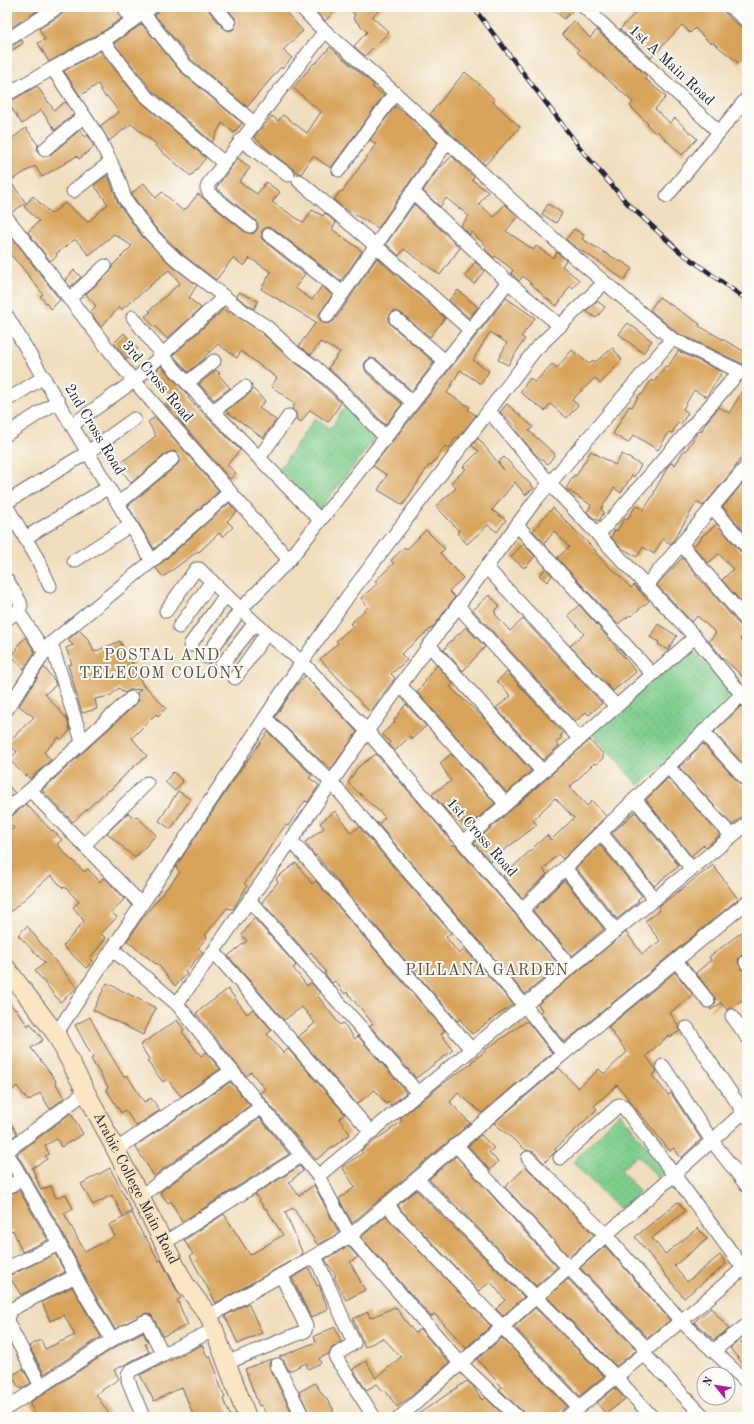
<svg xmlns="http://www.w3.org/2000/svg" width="754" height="1424" viewBox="0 0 754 1424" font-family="'Old Standard TT',serif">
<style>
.park{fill:url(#park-dots);stroke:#507864}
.building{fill:#d8a45c}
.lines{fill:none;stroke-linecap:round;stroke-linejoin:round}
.street-casing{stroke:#6a6368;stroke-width:15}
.secondary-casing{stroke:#6a6368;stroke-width:20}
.street{stroke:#fff;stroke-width:13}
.secondary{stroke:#fbe6c4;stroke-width:18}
.rail-casing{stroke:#22223b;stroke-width:4.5}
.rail{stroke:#fdfcf7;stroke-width:3;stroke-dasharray:9;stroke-linecap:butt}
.labels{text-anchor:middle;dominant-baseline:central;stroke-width:4;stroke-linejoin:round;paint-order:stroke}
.street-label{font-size:15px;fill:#22223b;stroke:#fdfcf7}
.neighbourhood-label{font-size:16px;letter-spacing:1px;fill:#625047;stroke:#fdfcf7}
</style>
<defs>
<pattern id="park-dots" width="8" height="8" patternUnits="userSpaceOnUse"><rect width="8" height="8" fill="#7fcd8d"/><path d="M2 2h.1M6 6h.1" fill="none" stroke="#6db07b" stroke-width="1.8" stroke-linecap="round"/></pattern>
</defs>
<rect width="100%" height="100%" fill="#fdfcf7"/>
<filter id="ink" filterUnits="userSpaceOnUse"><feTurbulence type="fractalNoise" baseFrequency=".025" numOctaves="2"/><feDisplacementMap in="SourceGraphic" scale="8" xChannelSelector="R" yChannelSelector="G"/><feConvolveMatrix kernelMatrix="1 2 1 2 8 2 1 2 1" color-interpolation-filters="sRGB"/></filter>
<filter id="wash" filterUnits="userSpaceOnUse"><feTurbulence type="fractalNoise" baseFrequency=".012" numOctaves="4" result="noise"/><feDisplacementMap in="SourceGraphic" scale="16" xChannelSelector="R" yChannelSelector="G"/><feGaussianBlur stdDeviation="0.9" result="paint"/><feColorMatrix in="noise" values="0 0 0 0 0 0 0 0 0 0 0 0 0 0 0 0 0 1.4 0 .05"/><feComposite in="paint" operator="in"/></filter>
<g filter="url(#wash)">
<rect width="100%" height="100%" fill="#f0ddbc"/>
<g class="park">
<polygon points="347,404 377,436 318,511 279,470 315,418 330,429"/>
<polygon points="688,645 736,698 639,786 592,733"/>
<polygon points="620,1113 666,1171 658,1178 638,1155 621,1170 640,1193 619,1210 573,1162"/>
</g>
<g id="blocks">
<g class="building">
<polygon points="7,7 41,7 39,10 7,30"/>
<polygon points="66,7 116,7 121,19 105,30 49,62 38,43 45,39 39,29 62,14"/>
<polygon points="160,7 208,7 210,12 223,28 230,31 234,29 237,22 235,18 226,7 281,7 303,31 283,50 292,58 282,69 281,67 247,107 191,59 155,15 159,11"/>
<polygon points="312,7 338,7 325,21"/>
<polygon points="347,7 382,7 372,17 389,32 365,56 354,46 367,32 353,18 355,14"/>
<polygon points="551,7 576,7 564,19"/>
<polygon points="641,7 723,7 725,13 732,20 747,31 747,53 739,63 712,42 710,43 695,28 690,33 682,25 651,58 620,29"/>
<polygon points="574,21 590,38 597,30 647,76 644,78 666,97 655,109 670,123 675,118 697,139 682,155 657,131 655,133 647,125 648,124 630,106 633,102 577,52 579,50 562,34"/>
<polygon points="142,24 180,71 242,123 234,133 222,123 212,142 151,89 114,43"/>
<polygon points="22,40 23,43 7,54 7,48"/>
<polygon points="330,47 374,85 372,87 384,95 331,168 313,156 301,174 298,173 274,155 254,137 272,116 278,121 283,115 307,133 321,112 293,88 314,63 316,63"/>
<polygon points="100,51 140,101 205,157 205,159 191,176 155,146 156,144 131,124 109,141 100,126 119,112 107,96 105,97 98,84 80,96 64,71"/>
<polygon points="465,72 477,82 495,100 493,102 520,127 485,165 430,114"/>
<polygon points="37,86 54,110 65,102 74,114 55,130 41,110 22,124 8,103"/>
<polygon points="395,106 406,114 437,142 378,228 345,209 334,200 340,191 342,192 376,144 370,140"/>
<polygon points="26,128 38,145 37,150 39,154 43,157 50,155 80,130 85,137 88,135 94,147 79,159 77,156 42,177 35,166 10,181 26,203 12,212 7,210 7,162 12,159 7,152 7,142"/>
<polygon points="452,156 474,177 472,180 488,192 479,204 494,217 505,204 518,216 506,231 534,250 536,246 553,258 557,252 566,260 562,266 579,280 573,288 570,286 557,306 545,297 523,276 519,281 511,273 513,270 495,256 494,258 485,249 487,246 471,232 470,235 461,226 469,216 446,198 440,207 423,191 437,171"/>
<polygon points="238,158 250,168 239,182 257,194 266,182 280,192 272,202 304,223 312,210 323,216 325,213 336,223 332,229 362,251 341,281 274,229 266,227 262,230 261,238 264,241 305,274 295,288 312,300 322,286 332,295 319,315 320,319 322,322 327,324 334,321 377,258 445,318 430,337 401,313 394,311 390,314 388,321 391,325 434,362 412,391 377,360 370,358 366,361 364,365 366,372 402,404 385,425 345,383 328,368 340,352 320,342 311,355 299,346 316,322 261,289 271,272 250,258 244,266 233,258 216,280 183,255 154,226 132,195 132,193 144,183 156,198 162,192 183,211 185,208 186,209 198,194 245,232 253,234 256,231 258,228 258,223 255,220 216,188"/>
<polygon points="108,175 118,203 142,236 173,267 197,285 189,298 201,308 167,339 154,325 153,326 145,316 151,312 149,311 180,283 169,270 121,310 119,307 101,327 90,312 96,306 86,294 110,272 113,265 132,246 114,234 89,255 76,240 74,240 56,254 57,256 50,261 28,232 39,221 24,207 33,196 51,214 65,203 88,222 108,204 94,185"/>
<polygon points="414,204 460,248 440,275 404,249 399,256 386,244"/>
<polygon points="548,204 562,213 556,223 542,214"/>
<polygon points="574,229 584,235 582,239 607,254 621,262 621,261 632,268 624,280 601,263 575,247 566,239"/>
<polygon points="7,231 60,300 51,309 40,296 43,294 20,265 7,251"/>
<polygon points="475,262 484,271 474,284 465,276"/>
<polygon points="74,270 81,277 70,287 65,280"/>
<polygon points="458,290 478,307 469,318 449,300"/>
<polygon points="239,292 258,301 254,309 237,297"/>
<polygon points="659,297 700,324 699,326 747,353 747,366 676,332 650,310"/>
<polygon points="506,298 535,318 521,337 525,339 508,365 498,360 507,343 490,332 473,360 489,371 481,384 460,370 447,393 470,407 468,410 476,415 458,438 456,437 449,449 445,446 431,466 429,465 403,505 378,490 387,475 373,466"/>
<polygon points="597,301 605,307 596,318 586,311"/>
<polygon points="223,309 229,313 230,311 262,333 290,359 310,373 341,403 328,422 310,410 301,422 296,419 296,413 292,409 295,404 271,386 277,378 241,351 237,358 218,344 204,357 205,358 188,372 173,355 217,315 218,315"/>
<polygon points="628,323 652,341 643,353 625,339 619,334"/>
<polygon points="124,333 138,349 126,359 114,343"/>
<polygon points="613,348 622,360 600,384 595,378 572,400 578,405 567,418 550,404 545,411 520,392 530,378 535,382 552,364 557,368 572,350 589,364 593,360 595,362"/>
<polygon points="678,351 722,372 707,396 706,397 694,390 683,409 688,413 681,424 678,422 672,433 669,432 658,450 634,435 628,443 613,434 629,406 632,407 640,394 642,395 651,380 654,382 665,366 668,367"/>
<polygon points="161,366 189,396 188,398 240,450 227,465 236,473 230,479 165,404 174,397 154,374"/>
<polygon points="216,370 220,373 218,374 230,388 214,400 199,384"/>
<polygon points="747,383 747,442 743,448 746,450 734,469 703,506 697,502 671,544 663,539 654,554 643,547 637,557 620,547 611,537 615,530 617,531 625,518 627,520 636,505 644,510 655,492 654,492 668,466 671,463 675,465 684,450 686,451 697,433 699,431 701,432 707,421 719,407 729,413"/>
<polygon points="253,389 265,401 259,408 276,420 263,438 226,411 250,393"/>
<polygon points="507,404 533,427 529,431 555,454 548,464 535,454 513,427 514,426 500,412"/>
<polygon points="155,417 219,491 154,549 128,506 177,465 180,461 180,457 178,454 174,451 167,453 131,483 118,465 156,436 148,422"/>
<polygon points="478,438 504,470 498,462 504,457 534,488 525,495 515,482 492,510 506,520 497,532 488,525 467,544 457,533 459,531 436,506 456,488 451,482 466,469 463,467 479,451 472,446"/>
<polygon points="591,451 615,465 622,454 641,465 634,477 632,475 621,493 614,488 601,509 604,512 599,521 592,517 587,512 591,505 566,489 574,475 576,476"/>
<polygon points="742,484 747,489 747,535 723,507"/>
<polygon points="229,503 237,512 227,521 233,527 223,537 219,533 199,552 198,551 163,577 156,568"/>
<polygon points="553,508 596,551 595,552 612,570 613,569 631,588 634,585 649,601 631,616 630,615 618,624 557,558 569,547 554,531 545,543 533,531 542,519"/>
<polygon points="717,524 741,552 747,555 747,609 722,580 733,569 719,554 708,563 693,546 702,538 701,537"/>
<polygon points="426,530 445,549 440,553 463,578 449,591 455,597 434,626 401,654 407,660 391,674 395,678 370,712 320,659 338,643 336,641 353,626 350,624 368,607 361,598 378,583 375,581 394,563 391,560 405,547 407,549"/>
<polygon points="523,544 535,556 526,567 525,566 524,568 511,557"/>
<polygon points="682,558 696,574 695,575 706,586 737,622 747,631 740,639 747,646 747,682 738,672 721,656 709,641 716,633 697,616 692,622 657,585"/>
<polygon points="546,568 552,576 547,582 539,575"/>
<polygon points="489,595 500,606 494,611 496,613 495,614 510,631 523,619 602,703 589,715 586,712 575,722 473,610"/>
<polygon points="579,605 606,635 636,672 613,691 570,646 584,634 568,615"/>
<polygon points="658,624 677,636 668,650 658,644 659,642 650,637"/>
<polygon points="466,627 485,647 463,671 444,650 450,641 451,641"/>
<polygon points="79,630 89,640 94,652 120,641 126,655 128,655 144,687 145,686 166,708 158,716 156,714 132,738 147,756 133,767 109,791 108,790 73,822 42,790 136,704 139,700 137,693 141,689 130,690 124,693 119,688 110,696 95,699 97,709 82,713 68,665 72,664 66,648 73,645 68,640"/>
<polygon points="26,637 35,652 24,669 11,655 18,649 16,647"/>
<polygon points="437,665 453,683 450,687 484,718 531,771 507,793 417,692 426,681 425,680"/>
<polygon points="44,667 54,680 56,685 45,694 67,719 70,731 61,740 59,737 44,752 51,760 30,779 27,775 25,776 9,759 17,752 7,743 34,717 19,706"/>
<polygon points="507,672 563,733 560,736 562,737 556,743 559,746 543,760 496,708 511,696 497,681"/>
<polygon points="305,676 357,732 331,769 322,761 322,762 275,717 296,686"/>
<polygon points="406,704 426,726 412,739 410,736 395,751 389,744 390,742 382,734 395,722 394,720"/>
<polygon points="741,706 747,709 747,768 714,732"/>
<polygon points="268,732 312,775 309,778 319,785 308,802 305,801 288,826 286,825 275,839 260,864 259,863 244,884 247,886 233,909 227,908 205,935 207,937 198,948 203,952 185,972 187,974 175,986 157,963 156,964 127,941 141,920 180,872 176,868 177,865 239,772"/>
<polygon points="590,740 603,754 603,758 596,765 594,763 570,787 587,806 592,801 606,816 563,859 558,854 543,870 547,874 522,898 503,876 547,835 551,840 574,818 555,798 533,820 537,825 490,861 474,843"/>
<polygon points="703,744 741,785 747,788 747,813 732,825 679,767 691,757 690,756"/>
<polygon points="376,754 439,826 454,846 455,845 560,966 525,994 376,822 379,824 385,817 348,783 358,767"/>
<polygon points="451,754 495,803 467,828 455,812 451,816 432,794 451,781 440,763"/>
<polygon points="173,772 183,781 175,791 165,782"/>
<polygon points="668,778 720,835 706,847 704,845 691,856 646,800"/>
<polygon points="7,784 15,793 7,799"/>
<polygon points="178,791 190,799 171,829 159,821"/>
<polygon points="26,804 52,831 53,830 62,840 57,844 72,861 73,860 84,872 88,869 100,882 104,877 124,899 112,913 117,917 101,934 106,938 90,958 93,961 86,968 63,946 84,921 73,907 79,902 65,887 63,888 51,875 7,915 7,833 14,828 7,821 7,818 12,816"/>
<polygon points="335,811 351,833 359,827 451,933 446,937 459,954 465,949 513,1004 472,1034 460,1019 457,1021 329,871 316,855 315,856 305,842 324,828 320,823"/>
<polygon points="635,812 679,866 654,886 612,833"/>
<polygon points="128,813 134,818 136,816 156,835 135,858 107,833"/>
<polygon points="600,845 642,896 637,900 639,901 617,919 576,868"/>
<polygon points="296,863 312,884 316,881 445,1031 441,1034 453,1050 416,1078 370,1026 373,1024 359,1006 358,1006 347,992 345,994 335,981 332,983 324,973 326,972 311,952 308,955 262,902 278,882 276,878"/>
<polygon points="713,865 738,899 576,1033 564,1042 540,1012 542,1010 538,1004 626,932 642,954 660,941 645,921 660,911 658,907"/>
<polygon points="564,880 604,929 572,956 533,911"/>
<polygon points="254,918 295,964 296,966 293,968 307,986 311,983 320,993 317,995 340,1025 343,1023 355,1039 358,1036 403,1088 406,1093 391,1105 388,1102 386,1104 375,1090 357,1104 298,1037 315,1023 302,1007 284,1020 228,956 247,941 242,935"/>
<polygon points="27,926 77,988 60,1002 35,971 45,963 18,935"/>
<polygon points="747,928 747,954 742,955 739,958 738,962 742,970 747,972 747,997 727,1010 721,1003 711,1010 710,1009 715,1004 716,999 696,973 711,960 709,957"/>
<polygon points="675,972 693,995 670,1013 679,1027 680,1031 670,1037 669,1035 646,1056 657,1071 652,1075 668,1095 671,1093 701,1139 681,1158 674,1148 670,1151 617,1085 594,1106 597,1109 555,1149 556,1151 544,1163 534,1152 526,1150 494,1123 559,1068 578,1088 599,1069 604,1074 627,1052 608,1027"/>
<polygon points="107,983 156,1008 143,1035 93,1010"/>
<polygon points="228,989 247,1014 253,1009 272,1030 267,1034 283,1053 288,1049 345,1114 339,1119 350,1134 316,1160 260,1093 265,1089 251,1072 246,1076 196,1013"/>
<polygon points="7,999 15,1010 16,1009 28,1026 30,1023 43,1040 31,1048 56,1081 55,1082 64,1098 50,1109 40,1093 28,1101 17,1086 7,1094"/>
<polygon points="90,1017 107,1049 124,1077 127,1075 144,1102 151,1098 160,1110 136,1126 125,1110 121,1113 106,1089 108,1087 91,1059 93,1058 75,1025"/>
<polygon points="177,1020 184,1030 182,1032 201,1056 206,1052 220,1069 181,1096 167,1079 163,1082 147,1061 149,1059 140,1045"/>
<polygon points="527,1021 552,1053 482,1113 458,1093 450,1102 470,1123 352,1223 339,1199 355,1187 342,1167 363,1153 361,1151 362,1150 402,1121 400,1118 441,1085 472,1063 471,1062 486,1051 485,1050"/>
<polygon points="230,1082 250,1105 154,1176 135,1146"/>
<polygon points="71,1113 83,1134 61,1147 57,1139 45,1145 49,1154 45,1156 47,1159 32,1168 41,1190 51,1186 56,1198 66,1194 73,1209 64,1213 85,1252 115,1236 109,1225 132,1213 144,1237 145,1236 159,1261 161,1260 177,1291 181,1298 177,1300 188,1325 163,1336 153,1317 150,1314 146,1313 115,1329 88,1283 60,1228 17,1154"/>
<polygon points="7,1115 17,1134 7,1141"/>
<polygon points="260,1118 289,1154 182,1222 171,1201 168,1203 160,1192"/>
<polygon points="481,1135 494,1148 489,1152 498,1162 490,1170 468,1146"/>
<polygon points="456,1156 557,1267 536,1286 429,1179"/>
<polygon points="300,1166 303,1171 289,1182 299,1196 314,1185 339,1233 318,1245 293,1208 285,1212 303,1254 216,1303 190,1256 193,1254 184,1240 224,1214 250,1255 283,1235 266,1208 265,1209 255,1194"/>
<polygon points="526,1167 594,1235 569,1257 505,1187"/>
<polygon points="110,1168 132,1211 123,1216 112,1195 93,1205 81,1184"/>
<polygon points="19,1190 48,1240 22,1252 13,1230 7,1232 7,1196"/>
<polygon points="416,1190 524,1297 503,1316 496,1309 505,1300 491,1282 478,1291 401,1210 398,1205"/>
<polygon points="678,1202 685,1211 652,1238 665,1254 698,1228 707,1239 674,1266 687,1282 720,1255 726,1264 684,1298 635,1237"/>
<polygon points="386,1216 491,1326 466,1348 435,1314 431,1317 361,1237"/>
<polygon points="348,1246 358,1257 350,1262 365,1290 346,1300 334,1277 336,1276 325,1259"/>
<polygon points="605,1246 670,1320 648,1338 580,1268"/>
<polygon points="55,1254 65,1272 21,1295 9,1276"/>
<polygon points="309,1268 317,1286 319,1285 328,1309 311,1318 292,1278"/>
<polygon points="568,1279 637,1350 616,1366 547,1297"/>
<polygon points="72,1287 101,1337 44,1374 29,1346 41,1340 45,1349 75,1335 64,1315 50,1321 42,1302"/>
<polygon points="248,1303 262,1333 238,1344 225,1316"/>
<polygon points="395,1307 415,1333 420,1329 449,1363 414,1394 397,1407 385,1390 383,1391 377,1384 366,1390 353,1369 366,1361 376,1378 401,1357 383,1338 365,1347 353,1319 368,1312 370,1318"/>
<polygon points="535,1308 604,1376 580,1396 514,1327"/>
<polygon points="711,1308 729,1329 714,1340 694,1322"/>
<polygon points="335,1327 341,1342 332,1348 329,1354 319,1358 321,1363 308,1369 306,1363 289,1371 284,1361 279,1357 316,1342 314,1336"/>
<polygon points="143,1332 148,1343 145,1344 149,1352 114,1370 119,1379 96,1394 111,1417 37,1417 29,1403 125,1341"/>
<polygon points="502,1338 567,1406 555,1417 525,1417 522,1411 499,1389 502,1387 477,1359"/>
<polygon points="747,1338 747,1369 730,1348 739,1341 741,1343"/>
<polygon points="202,1345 208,1358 210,1356 217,1374 216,1374 225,1398 223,1399 231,1417 194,1417 182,1387 154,1401 140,1375"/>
<polygon points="271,1359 269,1364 270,1369 294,1417 268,1417 261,1405 259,1406 245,1369"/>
<polygon points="23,1369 31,1383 21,1389 20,1386 18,1387 12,1375"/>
<polygon points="467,1381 473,1386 482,1400 486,1398 505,1417 414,1417"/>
<polygon points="315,1383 324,1397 325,1397 334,1410 332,1412 335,1417 311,1417 299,1392"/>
<polygon points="615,1388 625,1399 606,1414 597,1403"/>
</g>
</g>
</g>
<g filter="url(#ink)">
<use href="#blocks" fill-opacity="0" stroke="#6a6368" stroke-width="1"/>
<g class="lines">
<g class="street-casing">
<g id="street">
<polyline points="124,7 132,21"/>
<polyline points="216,7 229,23"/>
<polyline points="301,7 317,24 395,93 565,249 672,339 747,375"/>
<polyline points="584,7 719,132"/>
<polyline points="731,7 747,21"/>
<polyline points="143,13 185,65 254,123"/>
<polyline points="7,40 58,7"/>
<polyline points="102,40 145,95 224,163"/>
<polyline points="53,69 99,138 119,180 125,199 148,231 163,247 178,261 244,312 267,327 295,353 315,367 339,389 385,437"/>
<polyline points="7,94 109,37 152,7"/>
<polyline points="241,140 288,175"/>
<polyline points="45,149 84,116"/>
<polyline points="339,170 395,93"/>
<polyline points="299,181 376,246 469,329"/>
<polyline points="73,191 111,162"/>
<polyline points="413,192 508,282"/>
<polyline points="667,196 747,98"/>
<polyline points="7,218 123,368 289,560"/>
<polyline points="250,226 209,193 207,188 209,183 325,31"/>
<polyline points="269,235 343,293 447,142"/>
<polyline points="69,299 105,266"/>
<polyline points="7,316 152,561"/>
<polyline points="327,316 343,293"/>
<polyline points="133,317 162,355 207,405 320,520"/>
<polyline points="396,319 445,361"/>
<polyline points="372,366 412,402"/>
<polyline points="187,383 214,361"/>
<polyline points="7,400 44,377"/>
<polyline points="213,411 245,387"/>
<polyline points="489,411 550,484 695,637 747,701"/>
<polyline points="72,425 134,381 224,297"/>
<polyline points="7,434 58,401"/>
<polyline points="259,458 289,416"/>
<polyline points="7,502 88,452 134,419"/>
<polyline points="119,503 172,459"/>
<polyline points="7,507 37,558 50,586"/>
<polyline points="712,507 747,547"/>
<polyline points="517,525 652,674"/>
<polyline points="598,535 739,372"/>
<polyline points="25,538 109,487"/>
<polyline points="681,544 747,621"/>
<polyline points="74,561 131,525"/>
<polyline points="486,567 616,706"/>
<polyline points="7,580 20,602 21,606 18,611 7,619"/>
<polyline points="646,586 747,466"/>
<polyline points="458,606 579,738"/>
<polyline points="18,611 45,653"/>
<polyline points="166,611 196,569 199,569 255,623 302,662 367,731 571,967"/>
<polyline points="179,627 212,581"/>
<polyline points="190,645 226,595"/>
<polyline points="429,645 542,771"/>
<polyline points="206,657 241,609 289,560 508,282 560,326"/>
<polyline points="221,666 255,623"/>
<polyline points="235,678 267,633"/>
<polyline points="400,685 505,803"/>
<polyline points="131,698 30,790 141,904"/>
<polyline points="7,709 51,643"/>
<polyline points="265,718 331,782 525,1006 563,1054"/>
<polyline points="703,732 747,780"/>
<polyline points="82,741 51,643 152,561 230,492"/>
<polyline points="668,767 732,836"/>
<polyline points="635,799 692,869"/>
<polyline points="7,810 30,790"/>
<polyline points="601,833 655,899"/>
<polyline points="291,840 471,1049"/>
<polyline points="463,842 695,637"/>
<polyline points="84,845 147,783"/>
<polyline points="565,868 616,931"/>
<polyline points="250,901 418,1093"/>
<polyline points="522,910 741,695"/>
<polyline points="112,949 177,1004 367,731 517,525 534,502 672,339"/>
<polyline points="214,952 371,1132"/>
<polyline points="676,961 708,1001"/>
<polyline points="746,962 747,964"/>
<polyline points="177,1004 318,1176 350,1236 461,1364 517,1417"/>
<polyline points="732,1016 747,1037"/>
<polyline points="687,1028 747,1117"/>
<polyline points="56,1034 302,662 348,596 535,350 604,283"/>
<polyline points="663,1066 712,1141 747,1186"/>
<polyline points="456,1145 569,1268 647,1349"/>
<polyline points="117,1149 232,1071"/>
<polyline points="7,1151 87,1091"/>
<polyline points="7,1153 53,1232 81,1287 112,1340"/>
<polyline points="528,1158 606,1235 681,1321 747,1382"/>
<polyline points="560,1158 619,1105 623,1106 747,1273"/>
<polyline points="318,1176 571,967 747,824"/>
<polyline points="417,1179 616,1377 652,1417"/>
<polyline points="7,1188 21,1179"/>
<polyline points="141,1196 261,1107"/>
<polyline points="388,1204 395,1215 579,1407"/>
<polyline points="164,1243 301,1156"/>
<polyline points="315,1256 354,1343 337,1354 336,1358 374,1417"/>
<polyline points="7,1268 59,1244"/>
<polyline points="209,1316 350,1236 563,1054 747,902"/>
<polyline points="7,1320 10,1310 75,1276"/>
<polyline points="7,1321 41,1386"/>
<polyline points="713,1351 747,1325"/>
<polyline points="644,1354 704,1417"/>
<polyline points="226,1363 305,1331 306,1326 281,1275"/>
<polyline points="277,1365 303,1417"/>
<polyline points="7,1408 121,1334 146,1321 163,1354 214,1330"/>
<polyline points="143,1417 128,1380 128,1375 130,1371 163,1354"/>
<polyline points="400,1417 675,1174 747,1109"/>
<polyline points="567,1417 644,1354 647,1349 711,1296 747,1265"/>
</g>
</g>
<g class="secondary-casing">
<g id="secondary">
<path id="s1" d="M7 969 56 1034 185 1284 209 1316 247 1417"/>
</g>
</g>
<use href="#street" class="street"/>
<use href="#secondary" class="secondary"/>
<g class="rail-casing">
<polyline id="rail" points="473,7 584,153 626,202 679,251 747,300"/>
</g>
<use href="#rail" class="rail"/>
</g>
</g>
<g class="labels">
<g class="street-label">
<text transform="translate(671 66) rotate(43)">1st A Main Road</text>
<text transform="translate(157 382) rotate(50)">3rd Cross Road</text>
<text transform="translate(94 430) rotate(59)">2nd Cross Road</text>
<text transform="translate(481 838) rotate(49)">1st Cross Road</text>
<text stroke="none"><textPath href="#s1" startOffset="255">Arabic College Main Road</textPath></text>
</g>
<g class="neighbourhood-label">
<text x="162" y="656">POSTAL AND<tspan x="162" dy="18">TELECOM COLONY</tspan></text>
<text x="487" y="971">PILLANA GARDEN</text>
</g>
</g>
<rect width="754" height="1424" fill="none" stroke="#fdfcf7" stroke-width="24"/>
<g transform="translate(716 1386) rotate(300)"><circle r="19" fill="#fdfcf7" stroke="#a5a5ac"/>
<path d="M0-3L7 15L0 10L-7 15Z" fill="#b5179e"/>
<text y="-6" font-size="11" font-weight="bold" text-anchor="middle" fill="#22223b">N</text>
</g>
</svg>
